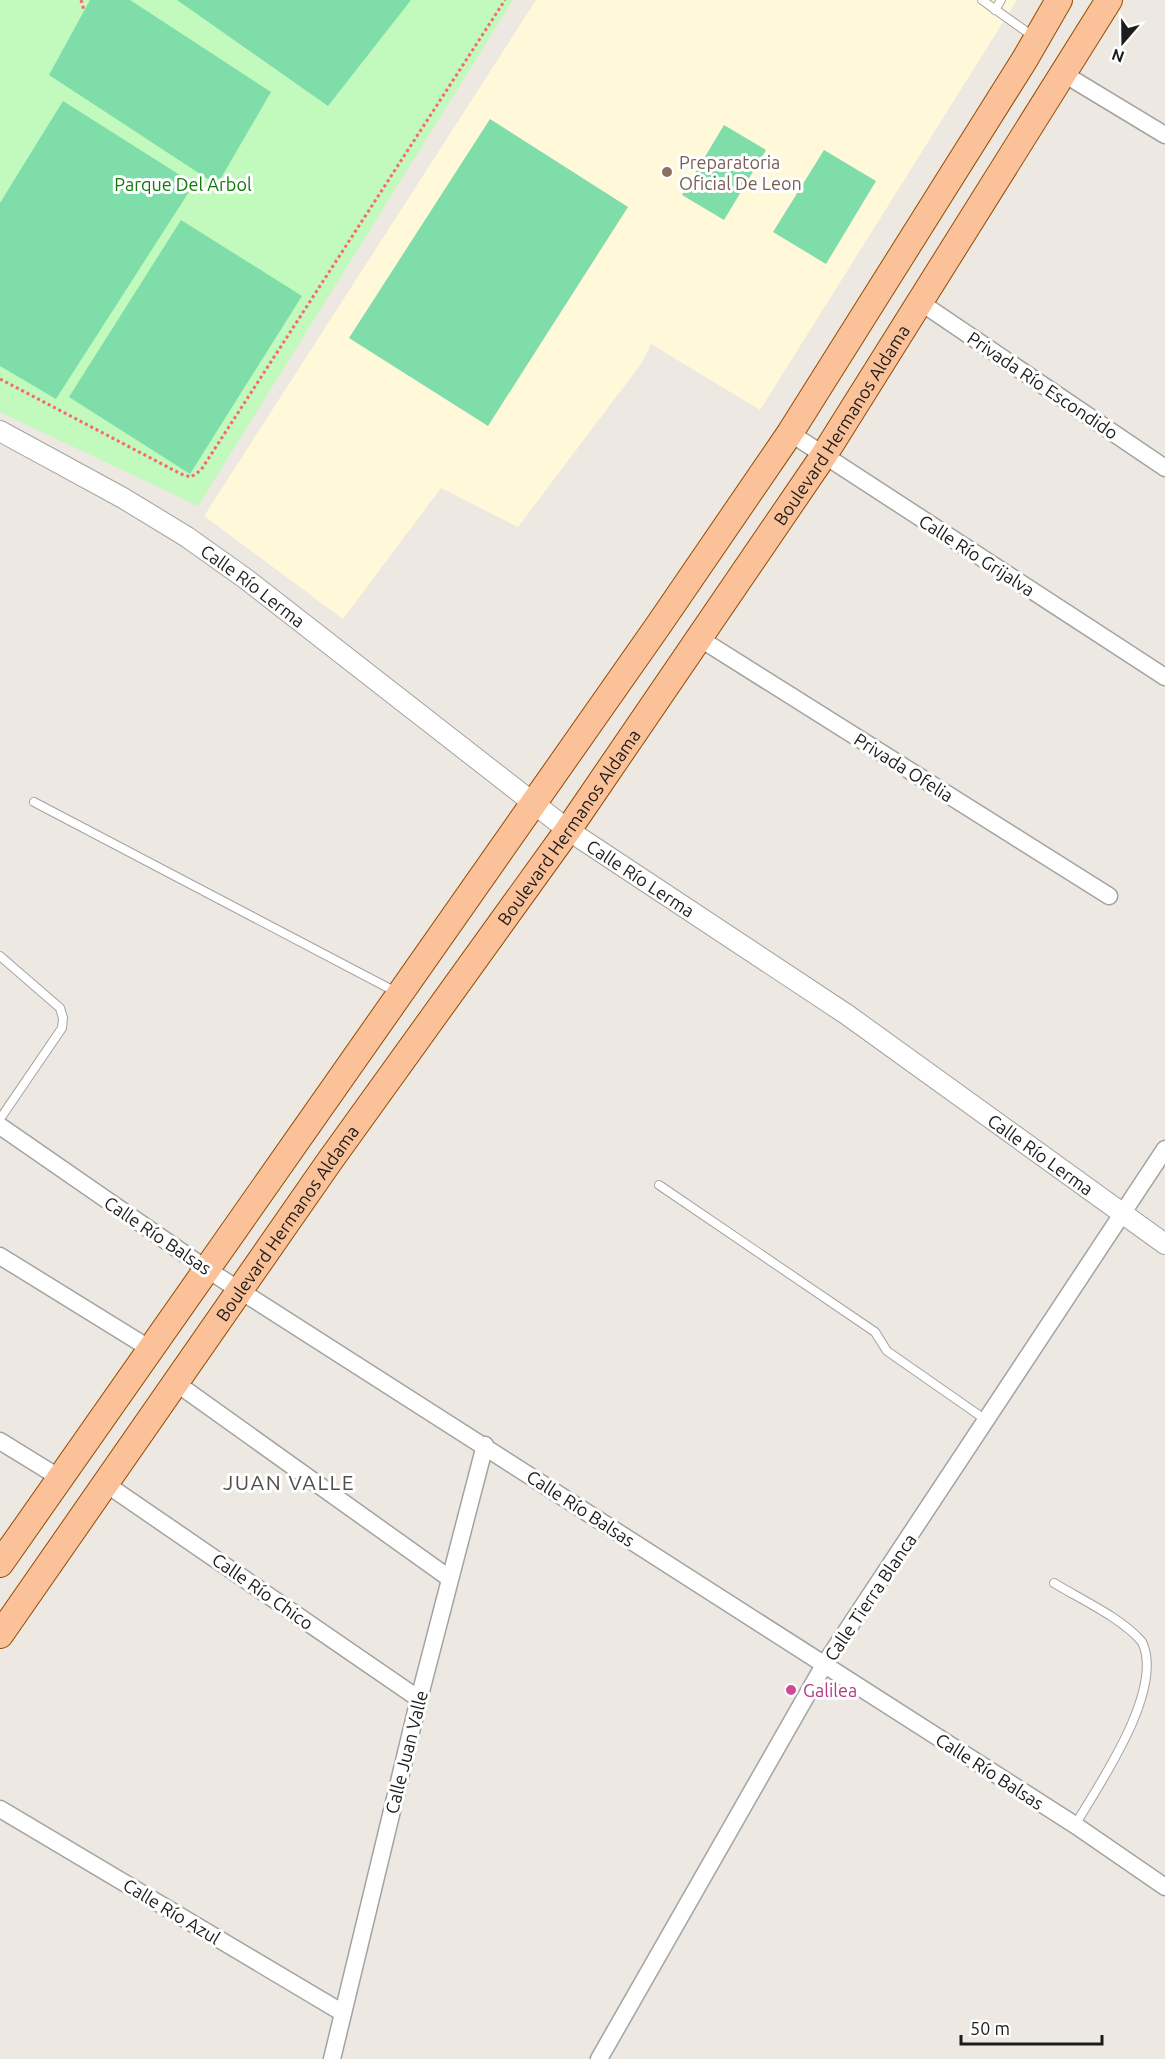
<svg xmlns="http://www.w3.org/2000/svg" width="1165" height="2059" viewBox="0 0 1165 2059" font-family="Ubuntu,sans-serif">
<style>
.education{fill:#fff9d9}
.park{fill:#c2f9bd}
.pitch{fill:#7fddaa}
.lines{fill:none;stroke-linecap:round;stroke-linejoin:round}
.service-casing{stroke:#a3a3a3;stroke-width:10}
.minor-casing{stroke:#a3a3a3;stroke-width:19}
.tertiary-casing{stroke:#a3a3a3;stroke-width:22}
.primary-casing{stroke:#934c01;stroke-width:28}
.path{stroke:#f9676f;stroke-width:3;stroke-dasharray:3 3;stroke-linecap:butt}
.service{stroke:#fff;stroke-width:8}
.minor{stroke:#fff;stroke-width:16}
.tertiary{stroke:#fff;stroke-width:20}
.primary{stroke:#fbc199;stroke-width:26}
.education-dot{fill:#8d6e63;stroke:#fff;stroke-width:2}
.hotel-dot{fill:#d1479c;stroke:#fff;stroke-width:2}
.labels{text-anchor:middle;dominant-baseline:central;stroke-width:6;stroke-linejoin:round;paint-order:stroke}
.education-label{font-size:18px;fill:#785e54;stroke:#fff;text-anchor:start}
.park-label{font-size:18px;fill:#13780c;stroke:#fff}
.street-label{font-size:18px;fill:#1c1c1c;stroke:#fff}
.hotel-label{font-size:18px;fill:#b23c85;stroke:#fff;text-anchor:start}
.quarter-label{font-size:21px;letter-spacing:1.5px;fill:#4f4f4f;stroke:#fff}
</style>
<rect width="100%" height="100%" fill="#ede8e1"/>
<polygon class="education" points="536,0 1017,0 760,410 651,344 641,364 518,527 441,488 343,619 204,516"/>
<polygon class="park" points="0,0 513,0 198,506 0,412"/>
<g class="pitch">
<polygon points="90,0 130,0 271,92 217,185 49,75"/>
<polygon points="177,0 411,0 328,106"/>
<polygon points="63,101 194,184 56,399 0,366 0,203"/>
<polygon points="490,119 628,207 488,426 349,338"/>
<polygon points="724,125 766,150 724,220 682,195"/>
<polygon points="824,150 876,181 826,264 773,232"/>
<polygon points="181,220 302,296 190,474 69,397"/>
</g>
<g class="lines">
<g class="service-casing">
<g id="service">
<polyline points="982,0 1034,37"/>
<polyline points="995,10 1001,0"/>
<polyline points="34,802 398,993"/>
<polyline points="0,956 60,1008 63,1018 62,1028 0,1119"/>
<polyline points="659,1185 875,1332 887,1351 986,1420"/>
<path d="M1054 1583C1080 1599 1122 1618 1142 1642 1165 1689 1100 1783 1075 1825"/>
</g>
</g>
<g class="minor-casing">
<g id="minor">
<polyline points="1064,74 1165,135"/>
<polyline points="920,302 1165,468"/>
<polyline points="790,433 1165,677"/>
<polyline points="699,638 1109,896"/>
<polyline points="0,1126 208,1270 1075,1825 1165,1887"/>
<polyline points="0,1256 152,1350"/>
<polyline points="176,1383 449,1578"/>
<polyline points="0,1441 60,1478"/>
<polyline points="106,1484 419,1699"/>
<polyline points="0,1809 343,2013"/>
<polyline points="332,2059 419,1699 485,1445"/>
<polyline points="599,2059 824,1665 1165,1149"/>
</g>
</g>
<g class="tertiary-casing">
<g id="tertiary">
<path id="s1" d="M0 431 123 498 187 537 246 579 568 830 846 1014 1165 1244"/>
</g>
</g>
<g class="primary-casing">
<g id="primary">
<polyline points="0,1564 660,623 790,433 1025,59 1059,0"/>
<path id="s2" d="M0 1635 329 1162 568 830 824 455 1109 0"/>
</g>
</g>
<g class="path">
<polyline points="81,0 84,10"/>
<polyline points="0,379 181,474 191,477 201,470 505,0"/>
</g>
<use href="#service" class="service"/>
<use href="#minor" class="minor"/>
<use href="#tertiary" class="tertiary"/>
<use href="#primary" class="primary"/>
</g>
<circle class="education-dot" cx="667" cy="172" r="6"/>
<circle class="hotel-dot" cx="791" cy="1690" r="6"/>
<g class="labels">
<g class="education-label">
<text x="679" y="162">Preparatoria<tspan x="679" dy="21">Oficial De Leon</tspan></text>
</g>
<g class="park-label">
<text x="183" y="184">Parque Del Arbol</text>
</g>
<g class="street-label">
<text transform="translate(1043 385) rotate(34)">Privada Río Escondido</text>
<text stroke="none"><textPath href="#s2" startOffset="1474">Boulevard Hermanos Aldama</textPath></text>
<text transform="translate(977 555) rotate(33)">Calle Río Grijalva</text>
<text stroke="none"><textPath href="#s1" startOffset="297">Calle Río Lerma</textPath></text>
<text transform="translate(904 767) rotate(32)">Privada Ofelia</text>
<text stroke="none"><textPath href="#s2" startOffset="988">Boulevard Hermanos Aldama</textPath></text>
<text stroke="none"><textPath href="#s1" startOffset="783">Calle Río Lerma</textPath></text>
<text stroke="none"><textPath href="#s1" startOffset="1269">Calle Río Lerma</textPath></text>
<text stroke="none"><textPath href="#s2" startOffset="502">Boulevard Hermanos Aldama</textPath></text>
<text transform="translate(158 1235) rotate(34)">Calle Río Balsas</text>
<text transform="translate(581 1508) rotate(33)">Calle Río Balsas</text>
<text transform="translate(263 1591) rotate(35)">Calle Río Chico</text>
<text transform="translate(870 1597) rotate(-56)">Calle Tierra Blanca</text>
<text transform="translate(406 1752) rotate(-76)">Calle Juan Valle</text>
<text transform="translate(990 1771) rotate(33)">Calle Río Balsas</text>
<text transform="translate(172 1911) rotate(31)">Calle Río Azul</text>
</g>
<g class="hotel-label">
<text x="803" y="1690">Galilea</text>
</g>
<g class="quarter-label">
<text x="289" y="1482">JUAN VALLE</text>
</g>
</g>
<g transform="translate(1123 42) rotate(200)" stroke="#ffffff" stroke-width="4.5" paint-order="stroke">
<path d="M0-4.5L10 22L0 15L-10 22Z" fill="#1c1c1c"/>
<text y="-9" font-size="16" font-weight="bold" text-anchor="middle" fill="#1c1c1c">N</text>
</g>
<path d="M961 2035v9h141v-9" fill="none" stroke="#1c1c1c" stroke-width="3"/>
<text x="970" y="2035" font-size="18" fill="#1c1c1c" stroke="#ffffff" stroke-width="4.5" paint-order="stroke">50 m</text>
</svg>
